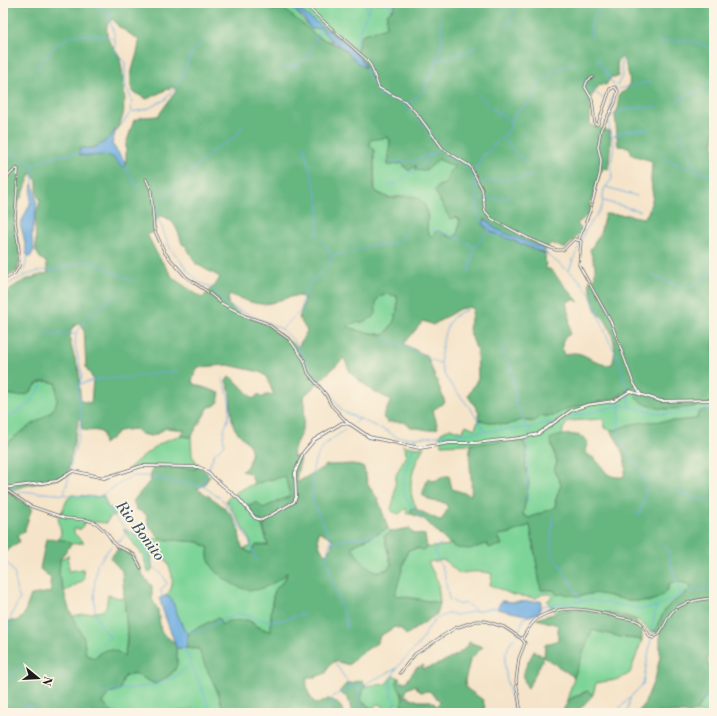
<svg xmlns="http://www.w3.org/2000/svg" width="717" height="716" viewBox="0 0 717 716" font-family="'Libre Bodoni',serif">
<style>
.green{fill:#7dd498;stroke:#4c785a}
.forest{fill:#66b680;stroke:#41694e;fill-rule:evenodd}
.water{fill:#6dade1;stroke:#44647e}
.lines{fill:none;stroke-linecap:round;stroke-linejoin:round}
.stream{stroke:#6dade1;stroke-width:1}
.minor-casing{stroke:#686259;stroke-width:3}
.tertiary-casing{stroke:#686259;stroke-width:3.5}
.minor{stroke:#fff;stroke-width:1.5}
.tertiary{stroke:#fff;stroke-width:2}
.labels{text-anchor:middle;dominant-baseline:central;stroke-width:3.5;stroke-linejoin:round;paint-order:stroke}
.water-label{font-size:15px;font-style:italic;fill:#3c566b;stroke:#fcf5e5}
</style>
<rect width="100%" height="100%" fill="#fcf5e5"/>
<filter id="ink" filterUnits="userSpaceOnUse"><feTurbulence type="fractalNoise" baseFrequency=".025" numOctaves="2"/><feDisplacementMap in="SourceGraphic" scale="8" xChannelSelector="R" yChannelSelector="G"/><feConvolveMatrix kernelMatrix="1 2 1 2 8 2 1 2 1" color-interpolation-filters="sRGB"/></filter>
<filter id="wash" filterUnits="userSpaceOnUse"><feTurbulence type="fractalNoise" baseFrequency=".012" numOctaves="4" result="noise"/><feDisplacementMap in="SourceGraphic" scale="16" xChannelSelector="R" yChannelSelector="G"/><feGaussianBlur stdDeviation="0.9" result="paint"/><feColorMatrix in="noise" values="0 0 0 0 0 0 0 0 0 0 0 0 0 0 0 0 0 1.4 0 .05"/><feComposite in="paint" operator="in"/></filter>
<g filter="url(#wash)">
<rect width="100%" height="100%" fill="#f5e4c9"/>
<g class="green">
<path d="M256 3H395L396 6 387 14V27L361 35 356 53 335 35 314 22 291 4C296 13 305 21 311 29L321 28 333 43 318 37 284 9 273 10Z"/>
<polygon points="388,137 390,141 388,165 402,163 407,170 417,163 415,168 416,170 429,168 438,159 455,167 450,171 445,184 438,186 440,202 448,213 460,220 457,235 452,238 439,231 435,232 432,238 426,231 428,215 403,196 389,198 375,191 374,150 370,147 369,140"/>
<path d="M388 294 397 296C399 311 395 324 384 335L359 331 347 326 375 304 380 295Z"/>
<path d="M45 381 56 383C69 411 29 427 12 439 8 441 6 447 3 451V393C10 395 23 398 29 393 36 387 34 384 45 381Z"/>
<polygon points="635,385 640,392 635,397 665,409 693,407 714,403 714,409 704,410 697,414 698,417 695,419 628,425 615,431 604,428 604,419 568,421 563,429 562,436 550,439 557,462 554,471 561,484 555,502 556,507 529,518 522,515 529,483 525,471 525,461 471,444 441,445 440,434 450,428 462,432 466,425 475,429 478,420 507,425 521,420 531,422 540,416 553,416 566,409 615,398"/>
<path d="M180 436 191 437 192 456 199 465 197 469 140 466 128 469C140 458 163 438 180 436Z"/>
<path d="M402 445 416 448 424 447C414 463 405 489 416 506V509L411 510V514H407L406 508 399 514 393 512 391 509 394 498 396 475 406 455 405 448Z"/>
<path d="M285 476 291 496 263 508 262 526 268 545 255 547 251 553 243 549 250 547 251 544 248 536 226 500C242 485 264 481 285 476Z"/>
<path d="M72 495 99 497 103 495 108 508H115L117 510 115 516H111L106 523 85 521 81 529H74V533L84 543 70 544 57 539 60 537 61 532 58 517C65 510 64 500 72 495Z"/>
<path d="M526 525H530L541 590H554L561 593 578 596 598 593 626 600 648 602 655 599 668 589 670 583C676 581 686 582 691 586V590C669 607 665 606 654 632 647 631 645 625 639 621 623 612 573 607 556 613L547 601 553 596 551 594H543L536 598 513 595 490 585 492 574C485 571 467 571 460 574L444 560 428 562 438 582 440 603 395 595 398 581 408 550 450 545V543C464 552 473 546 487 544L489 548 498 535 511 533Z"/>
<path d="M388 528 390 533 384 536 391 566C373 581 360 560 351 547Z"/>
<path d="M123 529 144 538 199 542 266 586 283 577 286 571C287 582 277 585 274 593 271 600 270 625 272 632L256 626 251 621 221 625 217 618 188 635 183 628 171 598 165 596C182 584 166 552 151 546L152 570 150 572 148 571 143 556Z"/>
<polygon points="68,555 69,571 83,569 84,580 64,592 59,574 60,560"/>
<path d="M108 595 124 599C126 619 129 637 124 656L101 652 94 658 86 655 84 639 72 616 102 611 106 607Z"/>
<polygon points="592,630 621,637 642,640 630,673 620,679 596,683 593,695 586,691 570,699 566,703 577,668"/>
<path d="M176 648 199 649C205 671 221 690 223 713H198L192 709 167 713H114L103 704C108 689 111 695 120 689L124 677 134 673 155 684C175 673 179 672 176 648Z"/>
<polygon points="393,675 399,678 397,681 403,699 402,711 398,704 396,703 393,707 393,713 387,713 382,705 377,704 373,709 363,702 360,698 365,686 386,684"/>
<polygon points="714,691 714,713 694,713 709,693"/>
</g>
<g class="forest">
<path d="M3 3H256L273 10 284 9 318 37 339 46 365 68 364 62 356 53 361 35 386 27 387 14 395 7V3H714V403C688 407 657 417 635 397L640 392 635 385 615 398 566 409 553 416H540L535 421 521 420 507 425 478 420 479 412 468 396 478 378 477 351 469 329 473 309 470 307 459 309 433 325 423 321 404 344 427 356 445 402 433 410 438 428 428 430 411 427 404 422H387L383 417 391 400 373 391 351 374 344 358 303 397C305 407 305 417 303 426 301 438 293 443 293 456L301 459 297 473 296 483 327 465 354 464 364 468 368 485 378 499 388 528 351 547C359 558 378 585 392 564L384 536 393 531 410 528 412 533 425 535 427 547 422 550 418 548 408 550 407 552 395 595 440 603 437 614 406 635 401 629 395 627 380 636 377 643 360 654 349 665 335 661 329 666 326 673 315 677H307C306 686 308 700 318 704L328 699C338 701 340 706 345 713H223C221 690 205 671 199 649L186 648 187 636 191 631 217 618 220 619 221 625 228 621 248 620 256 626 271 632C270 626 272 599 274 593 276 585 287 582 287 572 280 580 267 588 255 590 239 593 200 567 209 548L199 542 160 539 148 524 146 514 136 509 133 501 150 481 152 469 155 465 196 469 199 465 210 476 204 485 197 489C214 499 233 510 239 531 240 537 240 543 243 549L251 553 256 545H268L262 521 256 519 248 505 257 502 263 508 290 496 285 476 254 484 251 474 242 471C247 467 247 466 249 461 258 442 237 439 233 424 229 409 233 395 226 381L229 377 233 378 253 399 259 394 263 398 265 395H274L266 376 260 372 228 365 198 367 192 381 194 384 220 393 218 403 214 406 209 407 191 437 180 436 185 430 166 428 155 435 150 436 141 434 135 429 118 431 113 437 104 444 102 433C95 428 89 433 82 429L81 421 79 419 67 475C53 482 17 485 10 492L32 508 24 532 17 536 20 541 3 554V489L10 487 3 483C3 474 0 459 3 451 9 435 41 421 54 409L57 400 56 383 45 381 38 383 28 394 18 396 3 393C3 379 0 306 4 298 12 282 33 277 48 273L46 262 40 258 36 251 35 218 40 201 37 192V181L31 173 22 197 18 201 15 224 20 253 18 270 3 280V50L7 46 5 45 6 39 3 35ZM113 19 118 26 139 40C139 57 125 77 133 92L147 99 172 87H174L176 91 158 116 143 117 134 120 126 144V163L122 168C107 145 99 160 80 155L81 148C101 151 118 134 123 115 125 109 122 105 125 100 123 86 123 72 120 59 116 44 105 47 107 24ZM622 57C626 65 634 83 626 90 623 93 621 92 618 95L619 105 615 116 618 146 629 147 632 155 652 161 651 181 653 197 648 213 643 218 628 215 605 214 600 234 590 250 595 266V277L590 280 589 283C592 292 592 303 596 311 598 315 602 315 604 319 613 331 618 350 612 364 595 369 584 346 565 355L563 353C561 343 562 339 570 334L569 313 566 303 573 299 579 302 550 269H546L545 254 487 230 483 224 485 219 496 229 545 251 551 243 565 249 583 230 577 224 591 212 590 204 602 168 608 169C609 163 612 135 609 131L590 125 591 97 600 84 606 85 611 77H618L617 62ZM388 137 390 141 388 166 402 163 409 171 416 165V170C427 173 432 166 438 159L455 167 450 171 445 184 438 186 435 191 450 219 455 217 460 220 457 235 452 238 439 231 435 232 432 237 427 231C428 214 429 195 405 196 400 197 395 199 389 198 385 197 379 194 375 191L374 186V149L370 146V140ZM159 216C174 217 178 231 182 244L186 246 196 264 220 277 216 284 202 298 173 278 157 254 147 234 155 232 156 220ZM229 294C239 298 252 304 263 304 277 304 289 293 304 297V302L299 318 307 331 298 347C287 341 278 332 268 325 252 315 242 320 228 304ZM388 294 397 296C399 311 395 324 384 335L359 331 347 326C352 320 366 327 376 313 375 302 376 296 388 294ZM81 323 84 330 86 367 93 379 91 403 81 401C79 391 80 382 79 373 78 360 58 328 81 323ZM319 531 333 539 331 548 325 554C319 550 317 538 319 531Z"/>
<path d="M714 409V657L708 655V663L714 670V691L709 693 694 713H637L644 705 656 675 660 656V634L654 632 665 610 670 604 691 590V586C686 582 676 581 670 583 660 614 621 597 599 594 592 592 585 596 578 596 570 596 564 592 557 595L554 590H541L530 525 511 533 498 535 502 545 489 548 487 544 470 549 456 548 446 541 424 519 411 514V509L414 508 441 521 448 508 445 503 432 501 422 495 428 478 434 481 445 476H449L452 489 471 495C473 478 467 459 471 444L523 439 527 450 525 464 529 483 523 515 529 518 556 507V499L561 484 554 471 557 462 550 439C560 434 581 431 588 442L585 450C587 456 592 456 596 460 607 471 605 478 623 477 631 464 618 441 610 430 617 431 621 427 628 425 649 419 673 423 695 419L698 417 697 414 704 410Z"/>
<path d="M46 539 65 540 71 544 60 559 59 574 69 609 84 639 86 655 94 658C105 647 112 647 124 656L127 644V631L122 571 110 558 118 549 130 551 135 556 143 576 152 586V599L158 610 161 632 175 643C180 669 178 671 155 684L134 673 124 677 120 690C110 692 107 693 103 704L114 713H3V621H16L23 617 31 595 51 592 50 583 51 578 40 569Z"/>
<path d="M566 610H592L628 618 635 620 642 630V640L621 637 592 630 574 677 544 657 528 688C518 674 528 664 534 651L544 657 545 645 558 640V625L536 619Z"/>
<path d="M469 642 483 647 470 660 465 681 466 688 483 700 485 708 475 713H441L440 711 437 713H403L402 692 397 686V681L399 678 401 682H406L416 668 424 665 422 669C434 667 464 655 469 642ZM416 685 417 689 421 692 429 691 440 701 437 706 431 701H418L407 696 404 698 407 689Z"/>
<path d="M362 680 365 686C360 702 358 700 373 709L374 713H352L348 698 339 692 346 684Z"/>
<polygon points="588,691 593,695 576,713 561,713 570,699"/>
</g>
<g class="water">
<path d="M291 4 345 43 360 58 366 67C357 66 351 55 344 49 335 42 327 39 321 28L311 29 303 17 290 7Z"/>
<path d="M116 129 112 144 126 163 124 168C119 166 117 160 112 157 101 152 90 159 79 154L80 148C98 151 106 142 116 129Z"/>
<path d="M32 184C41 201 34 216 32 234 31 239 34 244 34 250L30 257 27 255C25 245 24 234 20 225L30 204Z"/>
<polygon points="485,219 496,229 541,248 548,255 492,232 483,224"/>
<path d="M165 596 171 598 183 628 188 635 186 648H176C174 637 159 604 160 598Z"/>
<polygon points="501,601 514,602 541,601 540,611 530,616 497,609"/>
</g>
<g class="lines">
<g class="stream">
<polyline points="88,3 107,13"/>
<polyline points="110,3 108,13 115,38 115,49 125,63 125,84 132,101 131,112 116,132"/>
<polyline points="287,3 291,5"/>
<polyline points="365,3 367,12"/>
<polyline points="384,3 395,7"/>
<polyline points="464,3 465,10"/>
<polyline points="506,27 518,3"/>
<path d="M592 38C587 25 594 13 603 3"/>
<path d="M658 42C684 41 690 37 714 50"/>
<polyline points="353,51 363,22 372,3"/>
<polyline points="3,52 9,48"/>
<polyline points="438,60 467,52 476,46"/>
<polyline points="598,60 614,85"/>
<polyline points="281,66 295,67 307,58 321,28"/>
<path d="M365 68 379 95C384 99 393 97 401 103 411 109 422 122 429 131 434 139 437 148 445 154 454 161 465 162 472 173 481 186 473 210 482 223"/>
<path d="M35 70C46 56 60 36 79 35 90 34 103 37 114 38"/>
<polyline points="583,80 584,83"/>
<polyline points="587,86 605,100"/>
<polyline points="617,86 622,76 621,60"/>
<polyline points="619,89 650,82"/>
<polyline points="477,93 488,106 510,121"/>
<path d="M677 102C685 92 701 94 709 85 712 82 712 76 714 73"/>
<polyline points="406,106 424,91 437,60 442,44 441,20"/>
<polyline points="610,110 611,100 616,89"/>
<polyline points="132,112 147,109 166,99 184,73 191,54 205,40"/>
<path d="M611 116C623 108 642 107 656 107"/>
<polyline points="243,124 238,135 212,151 158,206 158,218 170,248 190,273 201,283 213,288 224,301 232,307 282,329 295,342 312,372 326,386 342,411 387,431 396,437 416,438 532,427 554,421"/>
<polyline points="678,131 685,142 696,170"/>
<polyline points="614,136 624,131 649,129"/>
<polyline points="502,138 526,163"/>
<polyline points="3,149 33,165"/>
<polyline points="664,157 675,164 714,176"/>
<polyline points="382,161 410,162 431,154"/>
<polyline points="33,165 53,156 81,153"/>
<polyline points="124,167 139,189"/>
<polyline points="474,172 480,159 508,131 515,113 529,103 537,86 557,69 572,63"/>
<path d="M475 184C496 176 510 183 531 175"/>
<polyline points="33,185 33,166"/>
<polyline points="389,185 397,183 409,173 418,170 432,154 439,149"/>
<polyline points="606,187 637,196"/>
<polyline points="479,199 499,199 510,197"/>
<polyline points="604,201 640,211"/>
<polyline points="433,230 458,237 474,247"/>
<polyline points="488,230 493,235 501,236"/>
<polyline points="546,254 577,277 590,295 610,343 619,359 627,390"/>
<polyline points="332,256 377,245 394,244 402,238 406,229"/>
<polyline points="569,270 585,231 602,207 604,189 612,179 611,165 614,144 609,127 610,115"/>
<polyline points="469,272 474,248 488,231"/>
<polyline points="23,275 28,255"/>
<path d="M651 275C684 289 692 298 714 264"/>
<path d="M3 288C13 279 43 267 56 270L87 260 133 281"/>
<path d="M467 310C455 313 449 320 445 333 435 371 443 374 465 402 473 411 479 422 486 432"/>
<polyline points="282,329 301,310 303,296 310,282 329,265 331,256 326,245 317,235 319,203 304,147"/>
<polyline points="45,333 75,334"/>
<polyline points="385,338 441,364"/>
<polyline points="500,346 511,368 516,404 526,427"/>
<polyline points="80,384 103,378 127,378 163,372 179,372"/>
<polyline points="628,394 630,405"/>
<path d="M620 405C619 419 617 432 624 445 631 461 646 470 646 490 646 498 641 508 638 517"/>
<polyline points="562,419 620,405 663,414 714,409"/>
<polyline points="3,420 29,404 42,385"/>
<polyline points="353,424 360,419"/>
<polyline points="528,435 529,428"/>
<polyline points="414,445 415,439"/>
<path d="M413 449C407 468 398 480 407 500 411 507 417 509 421 520"/>
<polyline points="69,470 79,436 81,420 78,391 82,375 75,345 76,334 87,317 117,294"/>
<path d="M208 471 214 454 225 444C220 429 227 429 229 414 231 402 227 389 222 378"/>
<polyline points="3,485 7,487"/>
<polyline points="203,485 207,474"/>
<polyline points="10,488 17,491 96,497 102,495 130,477 135,476 149,476 163,480 203,486 224,501 249,541 257,561"/>
<polyline points="676,491 701,500 714,500"/>
<polyline points="64,493 70,474"/>
<polyline points="102,496 114,517 136,538 143,548 152,566 162,574 167,583 161,590 162,597"/>
<polyline points="527,503 528,439"/>
<polyline points="553,516 551,539 553,554 581,600"/>
<polyline points="115,542 121,540 128,531"/>
<polyline points="332,542 380,534"/>
<polyline points="662,543 669,551 670,561 680,593"/>
<polyline points="441,544 437,546 435,553 444,572 449,599 459,605 465,603 477,611"/>
<path d="M3 559C23 577 10 581 20 598L12 614 8 629"/>
<polyline points="541,606 591,600 639,609 656,607 689,590 714,590"/>
<path d="M347 629C346 617 341 608 337 596 333 582 332 572 325 560L331 540 313 502 312 473 315 460 324 445 350 426"/>
<polyline points="185,632 201,631 222,620 238,614 247,615 267,621 281,620 304,614"/>
<polyline points="518,635 524,618 543,612 553,605"/>
<polyline points="651,636 656,607"/>
<path d="M514 638C495 660 511 688 515 713"/>
<polyline points="184,647 212,713"/>
<polyline points="96,650 110,637 102,627 95,613 94,588 97,565 112,545"/>
<polyline points="335,663 351,687"/>
<polyline points="3,682 23,665"/>
<polyline points="359,687 359,702 364,713"/>
<path d="M102 692C139 686 158 692 190 665"/>
<polyline points="702,697 708,708 714,711"/>
<polyline points="13,713 26,705 33,708 39,713"/>
<polyline points="328,713 333,696 351,688 359,687 397,668"/>
<path d="M400 713C394 706 389 691 391 681 394 666 409 656 418 645 424 638 427 628 433 622 437 618 445 615 449 613L456 615 498 607"/>
<polyline points="615,713 643,684 651,639"/>
<polyline points="627,713 630,698"/>
</g>
</g>
</g>
<g filter="url(#ink)">
<g class="lines">
<g class="minor-casing">
<g id="minor">
<polyline points="303,3 366,59 371,66 379,88 405,101 418,115 443,149 470,166 482,189 485,211 492,219 528,238 556,250 563,250 574,239 581,241 579,265 611,322 633,382 640,393"/>
<polyline points="146,179 151,190 154,229 165,253 186,277 208,292 221,303 245,316 266,323 290,340 304,360 308,373 326,395 331,405 348,423"/>
<polyline points="3,182 15,169 18,169 15,221 19,250 19,266 15,273 3,280"/>
<polyline points="579,239 590,211 600,173 601,160 598,147 601,129 615,103 618,91 615,87 610,89 598,124 595,124 592,99 585,87 587,81 593,77"/>
<polyline points="5,489 30,506 65,518 87,520 96,523 106,532 116,546 128,551 134,555 141,568"/>
<path d="M522 639C527 631 531 622 539 617 563 603 593 610 618 617 624 619 633 618 639 622 644 625 647 631 650 637L653 638C663 634 665 619 673 611 683 601 701 599 714 598"/>
<polyline points="400,673 415,654 455,628 476,621 485,621 504,627 522,639 525,643 519,658 516,681 521,713"/>
</g>
</g>
<g class="tertiary-casing">
<polyline id="tertiary" points="3,488 57,481 73,471 104,478 142,466 198,467 203,469 239,499 255,518 262,520 294,502 296,497 295,473 303,453 314,440 342,423 350,424 369,437 420,448 449,443 475,443 520,438 538,434 572,410 587,405 614,401 630,391 661,401 714,400"/>
</g>
<use href="#minor" class="minor"/>
<use href="#tertiary" class="tertiary"/>
</g>
</g>
<g class="labels">
<g class="water-label">
<text transform="translate(140 531) rotate(53)">Rio Bonito</text>
</g>
</g>
<rect width="717" height="716" fill="none" stroke="#fcf5e5" stroke-width="16"/>
<g transform="translate(38 678) rotate(108)" stroke="#fcf5e5" stroke-width="3" paint-order="stroke">
<path d="M0-3L7 15L0 10L-7 15Z" fill="#1c1c1c"/>
<text y="-6" font-size="11" font-weight="bold" text-anchor="middle" fill="#1c1c1c">N</text>
</g>
</svg>
